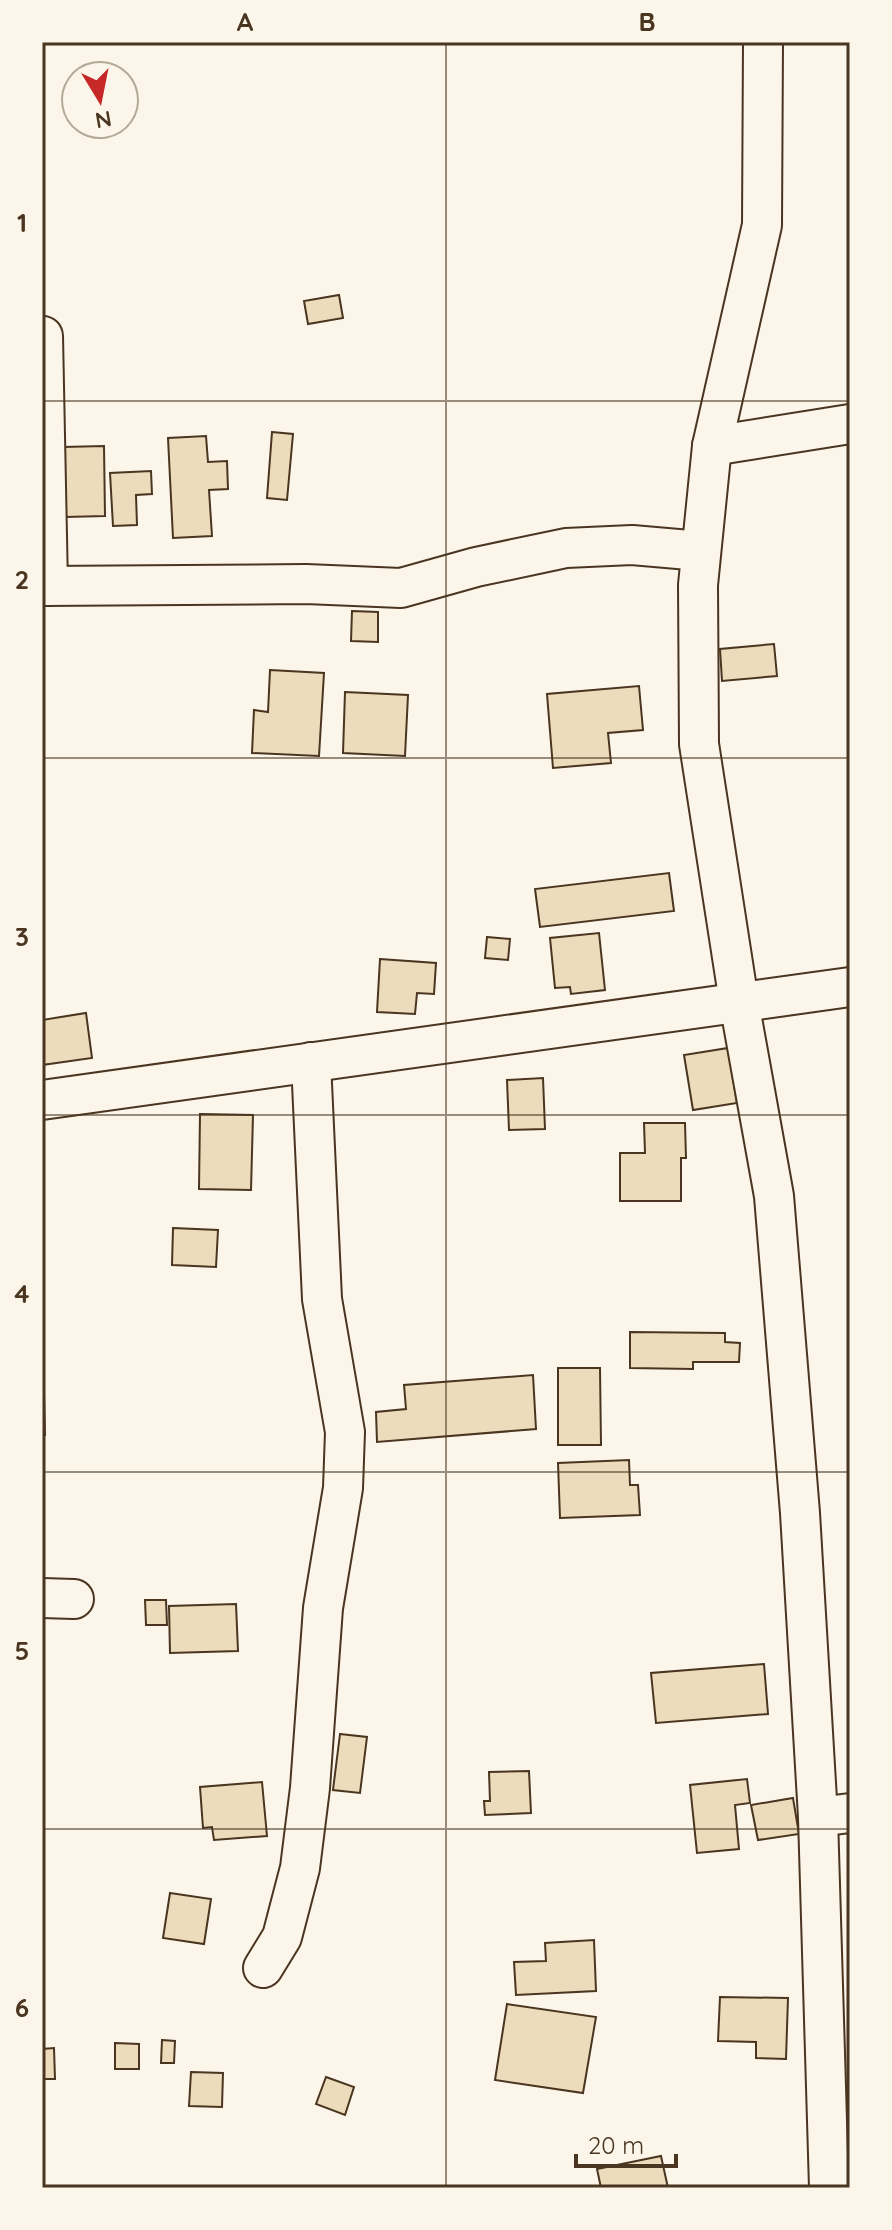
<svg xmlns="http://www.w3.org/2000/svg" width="892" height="2230" viewBox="0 0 892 2230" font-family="Quicksand,sans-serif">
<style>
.building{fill:#ecdcbc;stroke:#4a3520;stroke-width:2}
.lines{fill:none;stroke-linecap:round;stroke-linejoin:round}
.minor-casing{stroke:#4a3520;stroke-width:42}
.minor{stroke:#fbf6e9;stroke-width:38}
.grid{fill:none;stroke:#4a3520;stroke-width:2;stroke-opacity:0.55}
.neatline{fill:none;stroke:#4a3520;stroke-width:3}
.grid-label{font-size:26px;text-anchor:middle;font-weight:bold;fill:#4a3520}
</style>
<rect width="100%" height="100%" fill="#fbf6e9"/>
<g class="building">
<polygon points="339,295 343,318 308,324 304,301"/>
<polygon points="272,432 293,434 287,500 267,498"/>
<polygon points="206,436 208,462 227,461 228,489 209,490 212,536 173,538 168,438"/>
<polygon points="104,446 105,516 65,517 63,447"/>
<polygon points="151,471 152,494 136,495 137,525 113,526 110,473"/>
<polygon points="352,611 378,612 378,642 351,641"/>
<polygon points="774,644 777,676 722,681 720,649"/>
<polygon points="270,670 324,673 319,756 252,753 254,710 268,712"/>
<polygon points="639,686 643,730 608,733 611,763 553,768 547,694"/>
<polygon points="345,692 408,695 405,756 343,753"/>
<polygon points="669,873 674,911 540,927 535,889"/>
<polygon points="599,933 605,990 571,994 570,987 555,988 550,938"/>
<polygon points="487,937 510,939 508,960 485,958"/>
<polygon points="380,959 436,963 434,994 417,993 415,1014 377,1012"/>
<polygon points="86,1013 92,1058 42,1065 42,1020"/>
<polygon points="728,1048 737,1103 693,1110 684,1055"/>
<polygon points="543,1078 545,1129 509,1130 507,1080"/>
<polygon points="200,1114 253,1115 251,1190 199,1189"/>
<polygon points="644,1123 685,1123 686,1158 681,1158 681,1201 620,1201 620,1153 645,1153"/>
<polygon points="173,1228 218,1230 216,1267 172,1265"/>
<polygon points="630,1332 725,1333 725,1342 740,1343 739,1362 693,1362 693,1369 630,1368"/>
<polygon points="558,1368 600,1368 601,1445 558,1445"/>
<polygon points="533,1375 536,1429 377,1442 376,1412 406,1409 404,1385"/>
<polygon points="42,1394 44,1394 45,1435 42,1435"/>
<polygon points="629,1460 630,1485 638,1485 640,1515 560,1518 558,1463"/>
<polygon points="145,1600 166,1600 167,1625 146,1625"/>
<polygon points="236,1604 238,1651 170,1653 169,1606"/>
<polygon points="764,1664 768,1714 656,1723 651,1673"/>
<polygon points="340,1734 367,1737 360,1793 333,1790"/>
<polygon points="529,1771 531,1813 485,1815 484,1801 490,1801 489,1772"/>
<polygon points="747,1779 750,1803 735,1805 739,1849 697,1853 690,1785"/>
<polygon points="262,1782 267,1836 214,1840 212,1827 203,1828 200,1787"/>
<polygon points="793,1798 799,1834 758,1840 751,1805"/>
<polygon points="170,1893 211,1899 204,1944 163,1938"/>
<polygon points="594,1940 596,1991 516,1995 514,1962 546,1961 545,1943"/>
<polygon points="720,1997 788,1998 786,2059 756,2058 756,2042 718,2041"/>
<polygon points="507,2004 596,2017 583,2093 495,2080"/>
<polygon points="162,2040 175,2041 174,2063 161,2063"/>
<polygon points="115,2043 139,2044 139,2069 115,2069"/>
<polygon points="54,2048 55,2079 42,2079 42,2049"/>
<polygon points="191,2072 223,2073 222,2107 189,2106"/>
<polygon points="326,2077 354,2087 345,2115 316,2104"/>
<polygon points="661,2156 668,2188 601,2188 597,2169"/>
</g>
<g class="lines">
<g class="minor-casing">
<g id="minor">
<polyline points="763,42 762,225 712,446 698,585 699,744 739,1002 774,1196 800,1513 818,1817 829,2188"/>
<polyline points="43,336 48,586"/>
<polyline points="712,446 850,424"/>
<polyline points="42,586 306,584 401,588 476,567 566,548 632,545 701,551"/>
<polyline points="42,1100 850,987"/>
<polyline points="42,1598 74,1599"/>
<polyline points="818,1817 850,1813"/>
<polyline points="263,1968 282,1937 300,1868 310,1788 323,1608 343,1488 345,1432 322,1299 311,1062"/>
</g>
</g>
<use href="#minor" class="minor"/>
</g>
<path class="grid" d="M446 42V2188M42 401H850M42 758H850M42 1115H850M42 1472H850M42 1829H850"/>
<rect width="892" height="2230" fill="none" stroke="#fbf6e9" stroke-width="88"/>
<g transform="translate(100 100) rotate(170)"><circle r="38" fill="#fbf6e9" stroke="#b4a999" stroke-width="2"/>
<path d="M0-6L14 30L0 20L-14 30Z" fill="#c62828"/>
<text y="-12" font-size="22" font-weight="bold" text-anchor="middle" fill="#4a3520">N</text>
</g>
<path d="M576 2154v12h100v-12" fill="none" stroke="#4a3520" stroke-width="4"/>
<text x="588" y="2154" font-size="24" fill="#4a3520" stroke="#fbf6e9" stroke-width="6" paint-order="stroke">20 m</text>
<rect x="44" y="44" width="804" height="2142" class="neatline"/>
<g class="grid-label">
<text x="245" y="31">A</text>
<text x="647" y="31">B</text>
<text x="22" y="232">1</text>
<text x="22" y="589">2</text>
<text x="22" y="946">3</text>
<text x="22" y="1303">4</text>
<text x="22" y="1660">5</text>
<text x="22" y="2017">6</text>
</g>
</svg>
